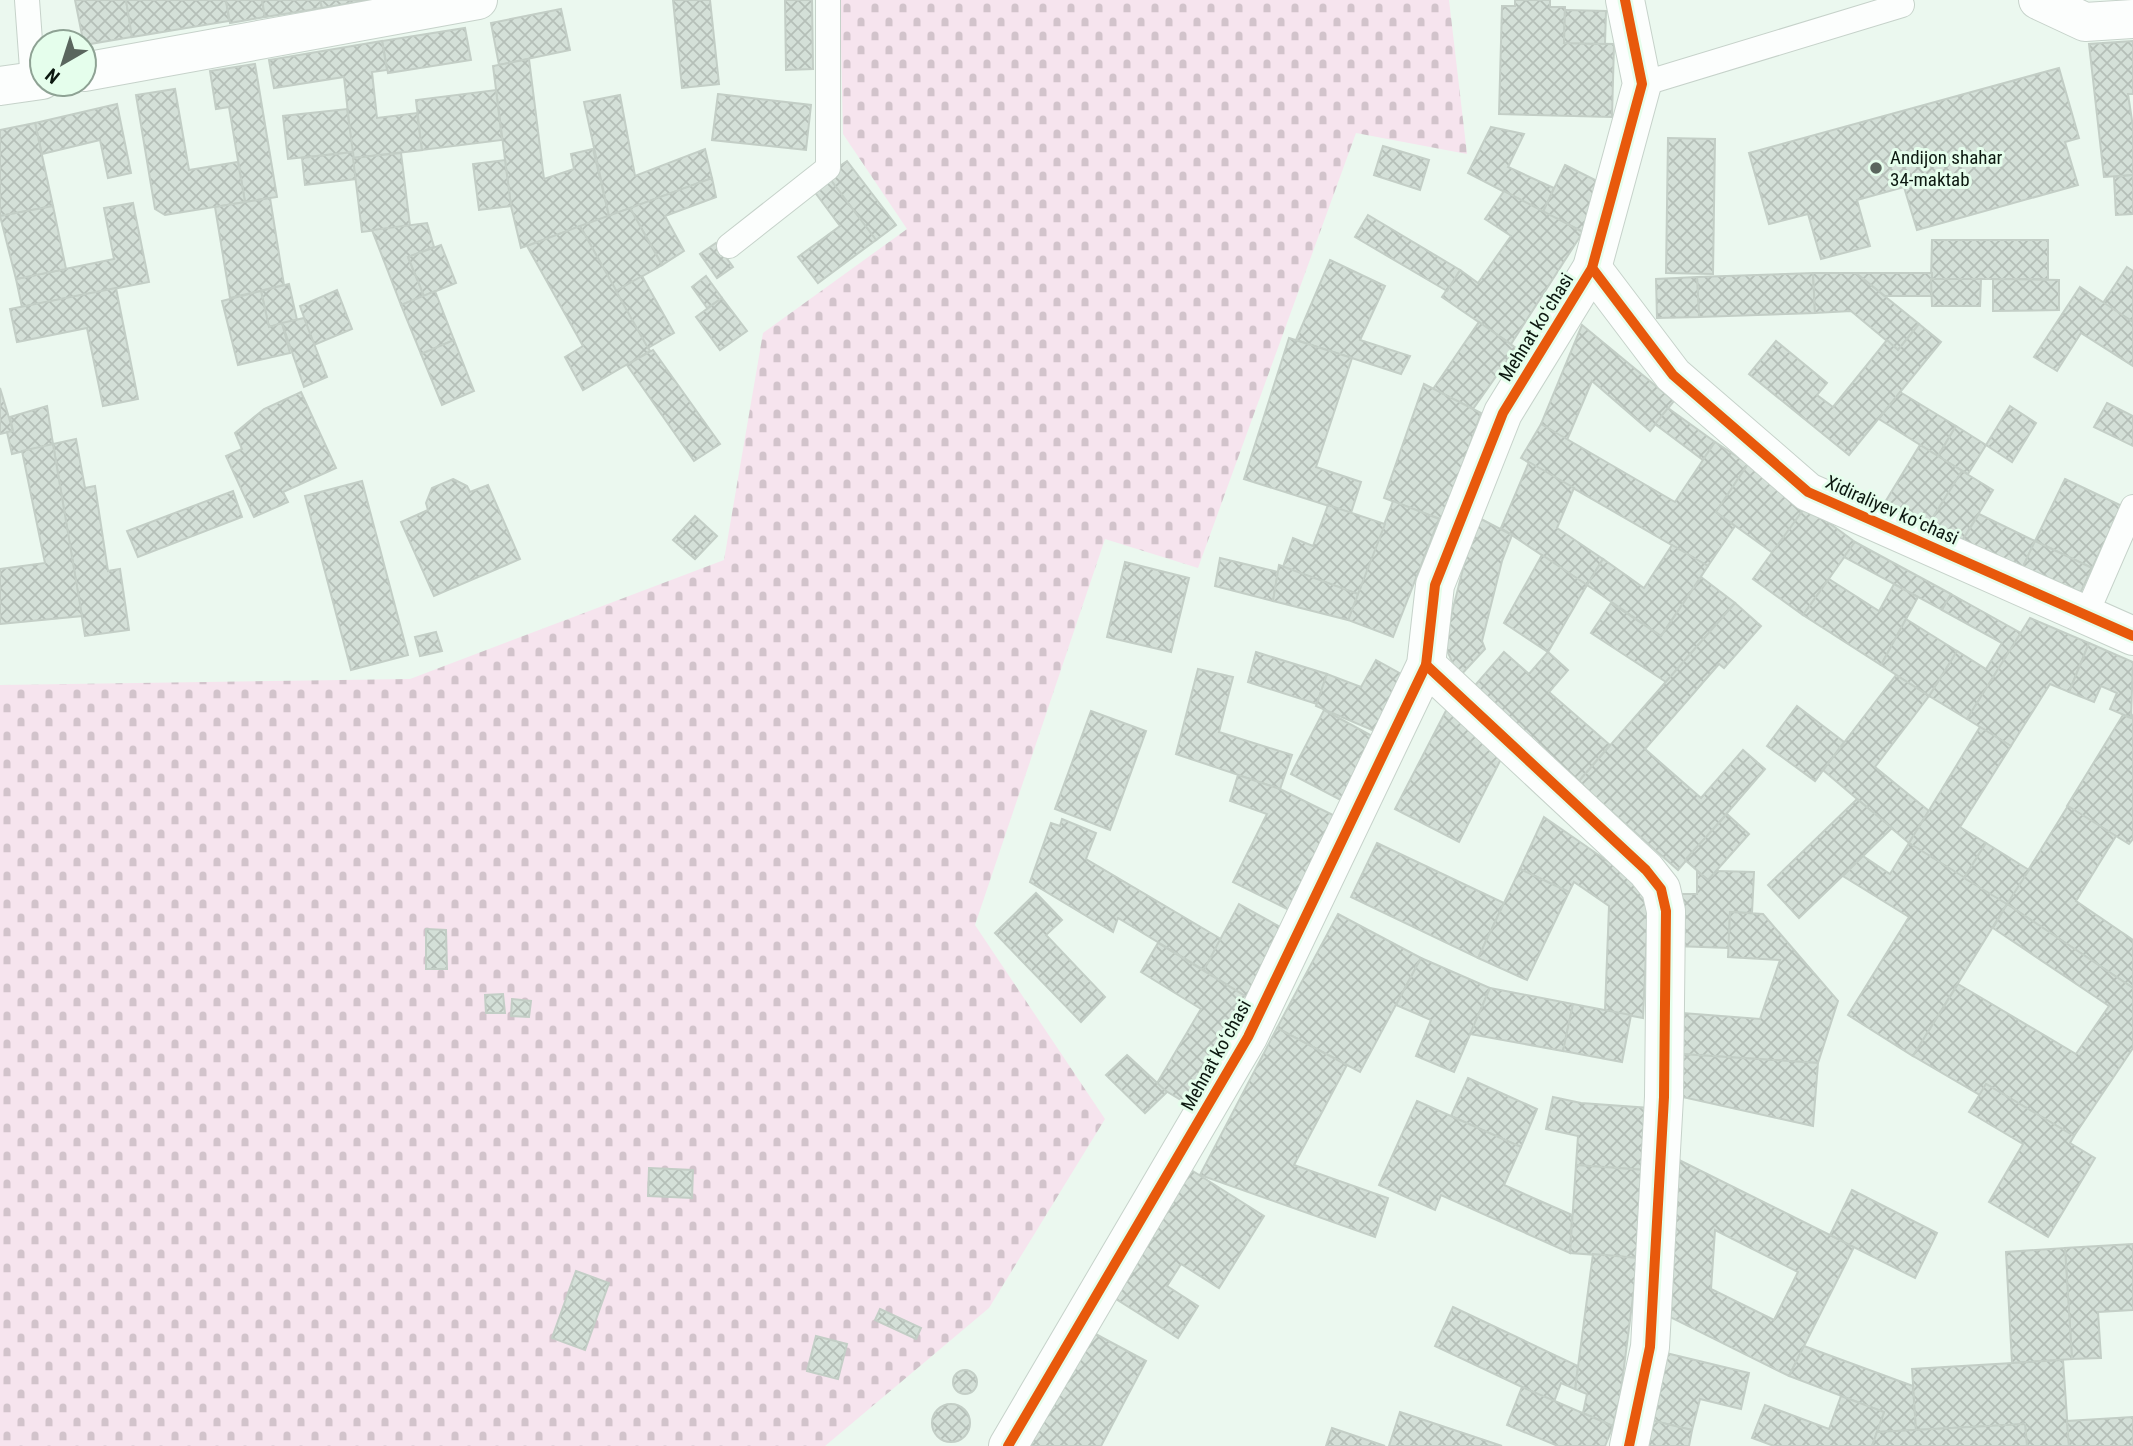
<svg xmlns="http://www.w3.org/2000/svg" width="2133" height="1446" viewBox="0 0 2133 1446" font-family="'Roboto Condensed',sans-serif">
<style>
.cemetery{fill:url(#cemetery-stones)}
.building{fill:url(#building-cross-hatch);stroke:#c3cec6;stroke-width:2;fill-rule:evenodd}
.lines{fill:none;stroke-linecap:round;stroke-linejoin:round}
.lane-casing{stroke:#c6d2ca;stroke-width:26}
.street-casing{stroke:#c6d2ca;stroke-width:40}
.secondary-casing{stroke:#c6d2ca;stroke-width:40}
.lane{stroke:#fcfefd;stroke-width:24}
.street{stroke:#fcfefd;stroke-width:38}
.secondary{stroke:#fcfefd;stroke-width:38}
.cycleway-casing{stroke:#e5feec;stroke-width:15}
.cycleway{stroke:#e8590c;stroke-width:10}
.poi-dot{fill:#5a665e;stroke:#e5feec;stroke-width:2.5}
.labels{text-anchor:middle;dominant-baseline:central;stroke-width:6;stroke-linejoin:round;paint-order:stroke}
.poi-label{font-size:19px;fill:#0c1810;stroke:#e5feec;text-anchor:start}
.street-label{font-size:19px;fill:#0c1810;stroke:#e5feec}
</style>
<defs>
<pattern id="cemetery-stones" width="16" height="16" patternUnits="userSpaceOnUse" patternTransform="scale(1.75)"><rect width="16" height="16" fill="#f6e4ee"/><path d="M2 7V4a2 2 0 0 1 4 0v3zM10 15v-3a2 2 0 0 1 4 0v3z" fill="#d2c3cb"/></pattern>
<pattern id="building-cross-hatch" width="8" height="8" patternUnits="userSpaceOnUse" patternTransform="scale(1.75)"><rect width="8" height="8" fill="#d4e0d8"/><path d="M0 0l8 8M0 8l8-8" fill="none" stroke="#b5bfb8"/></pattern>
</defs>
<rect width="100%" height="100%" fill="#ebf8ef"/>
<polygon class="cemetery" points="840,0 1449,0 1467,154 1356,133 1198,568 1105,539 975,925 1105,1119 989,1308 825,1446 0,1446 0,685 410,679 724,560 763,333 907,229 843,134"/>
<g class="building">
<polygon points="75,0 126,0 132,37 84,45"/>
<polygon points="126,0 226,0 229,21 132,37"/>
<polygon points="226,0 262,0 265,17 230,23"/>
<polygon points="262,0 320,0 322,8 265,17"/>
<polygon points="320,0 369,0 322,8"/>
<polygon points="673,0 710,0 719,84 682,88"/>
<polygon points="785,0 812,0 813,69 786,70"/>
<polygon points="1515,0 1550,0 1550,7 1565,7 1564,43 1614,44 1612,117 1499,114 1502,6 1515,6"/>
<polygon points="561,9 570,50 499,65 491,23"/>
<polygon points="1565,10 1606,11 1605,44 1564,43"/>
<polygon points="465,28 471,60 388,73 382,41"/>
<polygon points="382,41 387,70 372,72 377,118 417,113 422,150 353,158 344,77 274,88 269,60"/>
<polygon points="2133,41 2133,94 2128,94 2133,127 2133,175 2104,177 2089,44"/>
<polygon points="529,59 544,179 574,169 571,154 593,149 609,216 521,248 511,206 493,66"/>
<polygon points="255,64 277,197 245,202 229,107 216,109 210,71"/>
<polygon points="2059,68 2079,138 2065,142 2078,185 1917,230 1904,187 1857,200 1870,246 1821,259 1808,214 1769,224 1749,153"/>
<polygon points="175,89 189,170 238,162 245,202 165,215 155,209 136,95"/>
<polygon points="496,90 502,140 422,150 416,100"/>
<polygon points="718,94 811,105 806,150 712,140"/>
<polygon points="620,95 635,176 705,149 712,178 609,216 584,102"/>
<polygon points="117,104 131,173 108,178 100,140 42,154 35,123"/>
<polygon points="347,109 353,152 288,159 283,116"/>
<polygon points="35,123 53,206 0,216 0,130"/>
<polygon points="1491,127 1524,134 1508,167 1554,188 1543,212 1468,173"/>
<polygon points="1668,138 1715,139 1713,274 1666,273"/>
<polygon points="1383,146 1429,160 1420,190 1374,175"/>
<polygon points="353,152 356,179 305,185 302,158"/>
<polygon points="401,153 410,226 362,232 353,158"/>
<polygon points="505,160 511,206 479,210 473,164"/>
<polygon points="847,161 896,225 876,240 827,175"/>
<polygon points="1565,165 1605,185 1583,232 1543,212"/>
<polygon points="827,175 876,240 818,283 798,257 840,226 811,187"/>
<polygon points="2133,175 2133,214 2116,215 2114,177"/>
<polygon points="712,178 716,197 665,216 684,251 662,265 630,208"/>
<polygon points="1504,191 1583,232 1511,344 1442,297 1460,270 1478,283 1511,236 1485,219"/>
<polygon points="270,198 284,285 230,298 215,207"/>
<polygon points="133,203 149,282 22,307 16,279 114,259 104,208"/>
<polygon points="53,206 66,269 16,279 0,216"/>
<polygon points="630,208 662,265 616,291 580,226"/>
<polygon points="1368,215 1460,270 1447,291 1355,237"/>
<polygon points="427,223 434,247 408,257 424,296 401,305 372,230"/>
<polygon points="580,226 650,351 583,390 565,357 583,346 527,246"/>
<polygon points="1932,240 2048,240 2048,279 1931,279"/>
<polygon points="716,243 733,267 717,278 700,254"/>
<polygon points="441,245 456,283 424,296 408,257"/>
<polygon points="1330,260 1385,286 1360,340 1410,356 1401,374 1296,340"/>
<polygon points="2127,267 2133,271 2133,322 2103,303"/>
<polygon points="1813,273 1815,313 1699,317 1697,277"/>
<polygon points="1813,273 1856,273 1919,324 1898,350 1851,311 1815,313"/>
<polygon points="1856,273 1932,273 1932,296 1885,296"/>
<polygon points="642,276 674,333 648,348 616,291"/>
<polygon points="706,276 722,298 707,308 692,287"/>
<polygon points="1697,277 1699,317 1657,318 1656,279"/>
<polygon points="1931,279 1981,279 1980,306 1932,306"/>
<polygon points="1993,279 2059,280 2059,310 1993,311"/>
<polygon points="289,284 297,320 269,327 261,291"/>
<polygon points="2080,287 2133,322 2133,366 2081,333 2057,371 2034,357"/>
<polygon points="116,288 138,399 103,406 87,328 17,342 10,309"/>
<polygon points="337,290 352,329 314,345 300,306"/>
<polygon points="261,291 269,327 282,323 290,353 238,365 222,301"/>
<polygon points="435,291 454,340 421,354 401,305"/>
<polygon points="722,298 747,331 720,350 696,317"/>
<polygon points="304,318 327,377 304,387 282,323"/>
<polygon points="1479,322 1516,348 1473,409 1433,389"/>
<polygon points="1919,324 1941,342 1849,455 1749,374 1776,341 1827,383 1817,395 1833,407 1887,340 1898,350"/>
<polygon points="1582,325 1674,401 1650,431 1592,381 1567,440 1541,424"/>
<polygon points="1289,338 1352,358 1316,467 1361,482 1351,513 1244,479"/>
<polygon points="454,340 474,391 442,405 421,354"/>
<polygon points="653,350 720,444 694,461 627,365"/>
<polygon points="1424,384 1481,413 1443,520 1384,498"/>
<polygon points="0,388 13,431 0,434"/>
<polygon points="301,392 336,468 283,492 288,502 254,517 226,456 242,449 235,433 264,409"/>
<polygon points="1900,392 1956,426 1938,456 1879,419"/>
<polygon points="2107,403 2133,416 2133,446 2094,427"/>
<polygon points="47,406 53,444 12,454 7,432 13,431 10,417"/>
<polygon points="2010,406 2036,423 2012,462 1986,445"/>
<polygon points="1668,408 1715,442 1703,460 1655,424"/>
<polygon points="1541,424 1675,502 1715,442 1748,464 1716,512 1735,526 1708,566 1521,458"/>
<polygon points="1956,426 1986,445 1968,474 1938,456"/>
<polygon points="76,439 85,488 95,486 108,571 120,569 129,630 85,636 53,444"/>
<polygon points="53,444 82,616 0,624 0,569 45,563 22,451"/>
<polygon points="1920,445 1962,471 1925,530 1884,504"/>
<polygon points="1529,462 1574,488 1557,528 1603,559 1587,585 1501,528"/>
<polygon points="1748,464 1806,506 1773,553 1716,512"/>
<polygon points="1962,471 1993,490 1957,549 1925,530"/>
<polygon points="453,479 467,486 470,492 488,485 520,559 434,596 401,522 428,510 426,503 432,488"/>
<polygon points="2065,479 2122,506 2092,568 2035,541"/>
<polygon points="362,481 408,655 351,670 305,496"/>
<polygon points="233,491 242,517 138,557 127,531"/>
<polygon points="1393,501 1439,519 1393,637 1348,620"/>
<polygon points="1328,505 1385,524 1358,594 1283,567 1293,538 1313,546"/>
<polygon points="1806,506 1855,542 1803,615 1753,579"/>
<polygon points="1979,514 2035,541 2020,573 1960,544"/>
<polygon points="695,516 717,536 695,559 673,540"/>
<polygon points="1481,519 1512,535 1502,561 1482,641 1485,649 1459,677 1444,644 1467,553"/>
<polygon points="2035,541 2092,568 2077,600 2020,573"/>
<polygon points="1855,542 1951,594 1942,610 1844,557"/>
<polygon points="1672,545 1708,566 1661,636 1587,585 1603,559 1644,588"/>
<polygon points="1542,555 1587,585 1548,652 1504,623"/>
<polygon points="1220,558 1278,572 1273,601 1215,586"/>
<polygon points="1125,562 1189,578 1171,652 1107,637"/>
<polygon points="1279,565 1358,594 1348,620 1273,601"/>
<polygon points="1701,577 1735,603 1666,682 1591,633 1611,603 1661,636"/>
<polygon points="1829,579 1879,611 1894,584 1918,597 1881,665 1803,615"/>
<polygon points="1951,594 2021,633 1967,719 1929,696 1957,651 1986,669 2002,643 1942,610"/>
<polygon points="1735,603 1761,626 1724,668 1719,664 1645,749 1701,798 1743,750 1765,769 1678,870 1578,782"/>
<polygon points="2030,618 2089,643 2069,692 2050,684 2011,746 1967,719"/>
<polygon points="1906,619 1957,651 1929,696 1881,665"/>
<polygon points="436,632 442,651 420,656 415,637"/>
<polygon points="2089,643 2133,662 2131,718 2110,709 2117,693 2101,686 2094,702 2069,692"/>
<polygon points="1256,652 1327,674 1317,704 1248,682"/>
<polygon points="1504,652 1529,674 1548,652 1568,670 1549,692 1610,745 1578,782 1472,689"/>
<polygon points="1376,660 1410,679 1379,733 1316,706 1327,674 1361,687"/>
<polygon points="1198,669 1233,677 1219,732 1292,755 1280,789 1176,754"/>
<polygon points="1896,675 1929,696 1875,767 1929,811 1909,843 1823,770"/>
<polygon points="1449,705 1502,757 1459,842 1395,809"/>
<polygon points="1797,706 1844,742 1815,781 1767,746"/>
<polygon points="1324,710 1385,743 1352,806 1291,774"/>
<polygon points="1091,711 1146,731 1110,830 1055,809"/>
<polygon points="2123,715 2131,718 2133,715 2133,839 2129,844 2067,806"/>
<polygon points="1980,727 2011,746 1960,827 1986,843 1964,878 1909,843"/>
<polygon points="1238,775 1280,789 1341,819 1295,913 1233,882 1267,814 1230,801"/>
<polygon points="1857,799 1892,828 1799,918 1768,885"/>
<polygon points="2068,806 2116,836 2076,901 2133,940 2133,988 2007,904"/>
<polygon points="1727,814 1749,834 1708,880 1685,860"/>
<polygon points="1544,817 1649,890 1643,1018 1605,1011 1609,906 1574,882 1569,892 1520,869"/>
<polygon points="1062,819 1096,833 1086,859 1221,939 1204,970 1118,918 1113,932 1030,882 1051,823 1060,826"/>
<polygon points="1377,843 1504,903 1478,958 1351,897"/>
<polygon points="1909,843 2007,904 1913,1056 1848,1015 1909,917 1843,876 1863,856 1890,874"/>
<polygon points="1986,843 2029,870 2007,904 1964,878"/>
<polygon points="1520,869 1569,892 1527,980 1478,958"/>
<polygon points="1697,871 1708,880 1717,871 1754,872 1752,913 1730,912 1729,948 1675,946 1677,894 1697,894"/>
<polygon points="1036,893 1062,920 1046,935 1105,997 1081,1022 995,933"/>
<polygon points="1239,904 1289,932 1253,1001 1204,970"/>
<polygon points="2007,904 2133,988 2133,1048 2074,1136 1986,1084 1980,1095 1913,1056 1958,984 2076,1054 2109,1006 1993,928"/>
<polygon points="1730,912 1763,914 1838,1001 1818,1063 1681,1054 1683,1013 1760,1019 1780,960 1728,957"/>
<polygon points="1338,914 1421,958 1360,1072 1277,1028"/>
<polygon points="426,929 446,930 447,969 426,969"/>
<polygon points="1158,943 1253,1001 1191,1106 1156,1085 1201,1009 1141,972"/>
<polygon points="1421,958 1490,988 1454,1072 1416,1056 1431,1020 1396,1005"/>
<polygon points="1490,988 1573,1004 1563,1051 1470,1034"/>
<polygon points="503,994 505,1013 486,1013 485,995"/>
<polygon points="512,999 531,1001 529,1017 511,1016"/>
<polygon points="1573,1004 1631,1015 1622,1062 1563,1051"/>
<polygon points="1277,1028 1347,1065 1294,1165 1388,1198 1375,1237 1200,1175"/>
<polygon points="1681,1054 1818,1063 1813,1126 1678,1096"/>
<polygon points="1127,1055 1167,1092 1145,1113 1106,1075"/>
<polygon points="1468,1078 1537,1109 1521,1147 1451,1116"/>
<polygon points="1986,1084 2074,1136 2070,1143 2095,1158 2048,1237 1989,1202 2023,1144 1969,1112"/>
<polygon points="1553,1097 1581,1103 1650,1108 1645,1170 1576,1165 1578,1136 1546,1129"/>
<polygon points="1417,1101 1521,1147 1504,1185 1572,1215 1570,1253 1441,1195 1435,1210 1379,1185"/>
<path d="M1679 1160 1854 1247 1789 1376 1668 1316ZM1715 1230 1798 1272 1774 1320 1711 1289Z"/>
<polygon points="1576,1165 1645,1170 1638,1258 1570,1253"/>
<polygon points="649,1168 693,1170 692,1198 648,1196"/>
<polygon points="1188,1168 1264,1216 1219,1288 1181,1264 1167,1286 1198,1306 1178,1338 1108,1294"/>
<polygon points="1852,1190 1937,1233 1915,1278 1830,1235"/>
<polygon points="2133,1244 2133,1310 2098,1312 2101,1358 2072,1359 2065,1248"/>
<polygon points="2065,1248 2072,1359 2012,1363 2006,1252"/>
<polygon points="1593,1254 1638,1258 1620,1398 1613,1426 1583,1413 1587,1394 1575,1389"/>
<polygon points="576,1271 609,1283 585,1350 552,1338"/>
<polygon points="1453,1307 1578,1366 1575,1389 1561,1383 1554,1402 1435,1346"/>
<polygon points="880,1309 921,1328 916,1339 875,1320"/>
<polygon points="1090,1331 1146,1361 1101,1446 1030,1446"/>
<polygon points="816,1336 847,1344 838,1379 807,1371"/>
<polygon points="1804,1346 1913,1386 1916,1430 1877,1432 1884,1412 1789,1376"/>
<polygon points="1666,1353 1749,1373 1741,1409 1700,1399 1692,1430 1650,1420"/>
<polygon points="2063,1360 2069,1446 2027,1446 2025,1424 1916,1430 1912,1369"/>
<circle cx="965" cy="1382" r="12"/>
<polygon points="1522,1387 1613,1426 1605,1446 1558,1446 1507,1425"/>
<polygon points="1841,1396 1884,1412 1872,1446 1774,1446 1752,1438 1765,1405 1829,1429"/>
<circle cx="951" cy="1423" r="19"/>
<polygon points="1400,1412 1502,1446 1389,1446"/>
<polygon points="2133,1417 2133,1446 2069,1446 2067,1421"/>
<polygon points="1650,1420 1692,1430 1689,1446 1644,1446"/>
<polygon points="2025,1424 2027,1446 1872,1446 1877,1432"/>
<polygon points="1332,1428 1385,1446 1326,1446"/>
</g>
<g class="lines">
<g class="lane-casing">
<g id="lane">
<polyline points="27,0 33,82"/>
<polyline points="1642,84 1902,5"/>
<polyline points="729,246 828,168 828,0"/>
<polyline points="2086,615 2133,507"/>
</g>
</g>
<g class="street-casing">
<g id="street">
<polyline points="2038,0 2085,22 2133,19"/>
<polyline points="1592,268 1673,375 1808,492 2133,636"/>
<polyline points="1426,665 1646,870 1661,889 1666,911 1664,1097 1650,1347 1629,1446"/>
<polyline points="1008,1446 1248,1037 1426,665 1435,585 1503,413 1592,268 1642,84 1625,0"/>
</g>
</g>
<g class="secondary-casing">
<g id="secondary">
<polyline points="84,72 478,0"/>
<polyline points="0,86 42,80"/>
</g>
</g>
<use href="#lane" class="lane"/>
<use href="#street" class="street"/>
<use href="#secondary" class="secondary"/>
<g class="cycleway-casing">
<g id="cycleway">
<polyline points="1592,268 1673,375 1808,492 2133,636"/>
<polyline points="1426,665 1646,870 1661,889 1666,911 1664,1097 1650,1347 1629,1446"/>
<polyline points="1008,1446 1248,1037 1426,665 1435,585 1503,413 1592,268 1642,84 1625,0"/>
</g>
</g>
<use href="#cycleway" class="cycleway"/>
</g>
<circle class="poi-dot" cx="1876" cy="168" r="7"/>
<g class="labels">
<g class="poi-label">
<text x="1890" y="157">Andijon shahar<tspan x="1890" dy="22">34-maktab</tspan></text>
</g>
<g class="street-label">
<text transform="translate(1536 327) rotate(-58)">Mehnat koʻchasi</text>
<text transform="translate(1892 510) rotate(24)">Xidiraliyev koʻchasi</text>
<text transform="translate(1216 1055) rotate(-61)">Mehnat koʻchasi</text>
</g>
</g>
<g transform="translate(63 63) rotate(219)"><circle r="33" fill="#e5feec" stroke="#8ea294" stroke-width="2"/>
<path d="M0-5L12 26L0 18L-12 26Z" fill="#5a665e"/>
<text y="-10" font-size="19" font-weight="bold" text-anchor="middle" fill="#0c1810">N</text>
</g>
</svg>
